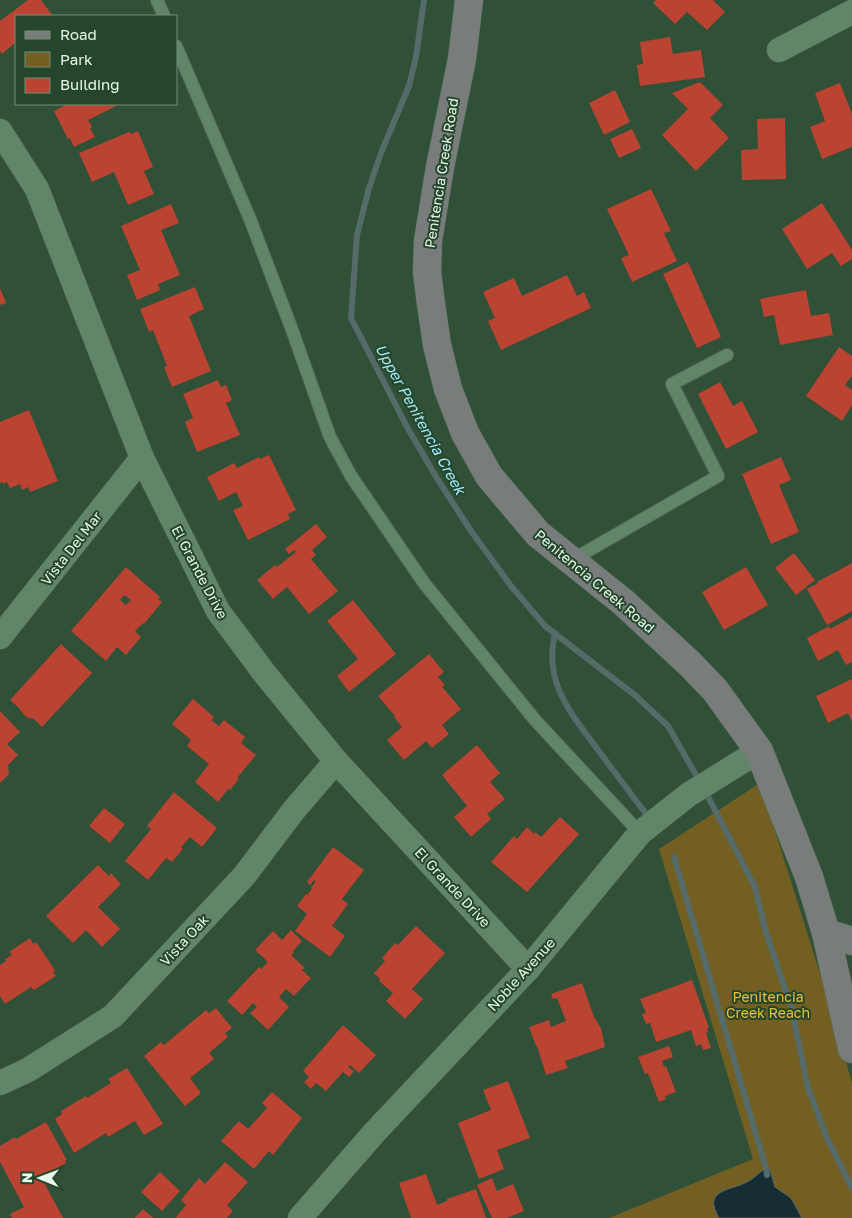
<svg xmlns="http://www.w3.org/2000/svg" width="852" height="1218" viewBox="0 0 852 1218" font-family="'Golos Text',sans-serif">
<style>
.green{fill:#735f21}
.water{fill:#162e33;stroke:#556b6a}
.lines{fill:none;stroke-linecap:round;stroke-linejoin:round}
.stream{stroke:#556b6a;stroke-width:6}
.building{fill:#bb4332;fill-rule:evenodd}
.lane-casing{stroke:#506d57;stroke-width:14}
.street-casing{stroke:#506d57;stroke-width:25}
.secondary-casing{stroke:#506d57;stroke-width:29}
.lane{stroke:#628569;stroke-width:12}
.street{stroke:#628569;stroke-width:24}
.secondary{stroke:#787c7b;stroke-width:28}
.labels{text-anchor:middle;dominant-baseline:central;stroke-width:4;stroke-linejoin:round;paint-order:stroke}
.street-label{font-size:14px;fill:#e7faea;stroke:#25462d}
.park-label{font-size:14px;fill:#eac03a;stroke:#25462d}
.water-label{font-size:15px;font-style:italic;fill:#a0e9f7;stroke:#25462d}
</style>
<rect width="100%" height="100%" fill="#305037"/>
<polygon class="green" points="760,783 829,1002 852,1083 852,1218 609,1218 753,1159 659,849"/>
<path class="water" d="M766 1168 770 1170 775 1187 791 1198 802 1218H719C702 1189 730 1191 747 1182 755 1178 759 1172 766 1168Z"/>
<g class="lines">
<g class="stream">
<polyline points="424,0 416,57 409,86 381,153 369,188 357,235 351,318 407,427 438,480 471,531 511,586 545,626 636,696 668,726 700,782"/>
<path d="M555 633C543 683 571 713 598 750 614 771 630 793 646 814"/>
<polyline points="705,791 755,887 765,929 792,1010 808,1088 827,1138 852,1188"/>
<polyline points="674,857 766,1168 767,1175"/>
</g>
</g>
<g class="building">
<polygon points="28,0 41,0 53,16 16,16 16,42 2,54 0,51 0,21"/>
<polygon points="656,0 713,0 725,12 707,30 687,12 675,24 653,3"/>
<polygon points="670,37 673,54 701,50 705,77 640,86 637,65 643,64 640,42"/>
<polygon points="700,82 723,105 710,118 729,138 696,171 662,135 688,109 672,93"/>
<polygon points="840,83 852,114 852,147 822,159 810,127 825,121 815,93"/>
<polygon points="615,90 630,122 604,135 589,103"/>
<polygon points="67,104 120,104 88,120 92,127 90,128 95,137 74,147 70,138 68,139 54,111"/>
<polygon points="785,118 786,179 742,180 741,150 758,149 757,119"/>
<polygon points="632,129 641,148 619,158 610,139"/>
<polygon points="138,131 153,167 144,171 154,194 128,205 114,172 92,182 79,153 129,132 131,134"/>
<polygon points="651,189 671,231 664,233 677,261 632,282 621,258 629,255 607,209"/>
<polygon points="822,203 852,250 852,259 841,266 832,253 807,269 782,229"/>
<polygon points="171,204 179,223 161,230 180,275 158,284 160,290 137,300 127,275 140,270 121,226"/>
<polygon points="688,262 721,337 697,348 663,274"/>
<polygon points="567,275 577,296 584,292 591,308 501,350 488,321 495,318 483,292 514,278 522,296"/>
<polygon points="195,287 204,309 189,316 211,371 172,387 164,367 167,366 153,330 149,332 140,309"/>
<polygon points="0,288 6,303 0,305"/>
<polygon points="806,290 811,316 829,313 833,335 780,345 774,315 764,317 760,299"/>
<polygon points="839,347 852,356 852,376 845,385 852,390 852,405 842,421 806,396"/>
<polygon points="218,380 221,387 226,385 232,400 226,403 240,435 197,452 185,422 193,418 183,394"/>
<polygon points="720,382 733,406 742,401 758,432 726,449 698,394"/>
<polygon points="29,410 58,481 30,492 28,487 22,490 20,484 10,488 7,482 3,484 3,482 0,483 0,422"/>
<polygon points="269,455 296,510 288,514 290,519 248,540 233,510 243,506 236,492 219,501 207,477 234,463 237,468 259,457 260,459"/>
<polygon points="781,457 791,480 779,485 799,532 771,544 742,474"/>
<polygon points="316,524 327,537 312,550 316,555 311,559 338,591 309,614 287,587 273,599 257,580 275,565 277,567 296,552 294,550 289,554 285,549"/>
<polygon points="794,553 815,580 796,595 775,568"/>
<polygon points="852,563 852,611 827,625 807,589 818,583 817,582"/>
<path d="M126 567 160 597 158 599 162 602 144 624 143 623 135 631 141 637 126 655 117 647 106 661 71 631ZM124 595 131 600 126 605 120 600Z"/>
<polygon points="746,567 768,605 724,630 702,592"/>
<polygon points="353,600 396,654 349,692 337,676 358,659 327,621"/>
<polygon points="852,617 852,662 846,665 838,650 818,661 807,638 829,626 830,629"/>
<polygon points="61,644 92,673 42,727 34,719 29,718 25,716 18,707 10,700"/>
<polygon points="429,654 444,672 438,677 445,685 442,687 461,709 442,725 449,734 432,748 426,741 404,760 387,740 402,727 394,717 395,716 378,696"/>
<polygon points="852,679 852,722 848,713 828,723 816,696"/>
<polygon points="193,699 214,717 211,720 219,726 224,720 245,737 241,743 256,755 237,778 239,779 230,790 228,789 218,802 195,782 209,764 187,746 191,740 172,724"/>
<polygon points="0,711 20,732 7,744 18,755 8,765 9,774 0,783"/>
<polygon points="477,745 500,773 490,782 505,799 487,814 491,819 471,837 454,817 467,806 442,775"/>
<polygon points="174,792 217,828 202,847 190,837 181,847 183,849 172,862 166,858 148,880 125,861 151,829 147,826"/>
<polygon points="104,808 125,824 110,843 89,826"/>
<polygon points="560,817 579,834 527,892 491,862 514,836 517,839 527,827 534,834 535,832 541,837"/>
<polygon points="333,847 364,870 342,899 348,904 332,926 345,936 330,957 295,931 307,914 297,906 306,894 307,895 312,889 311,888 316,881 314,880 310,885 307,882"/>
<polygon points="98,865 109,876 111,873 121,884 98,907 120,929 102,947 86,930 73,943 46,916"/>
<polygon points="416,926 445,953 412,989 423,999 405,1019 386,1001 393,993 379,981 380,979 374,973 385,961 382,958 395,943 398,945"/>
<polygon points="291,930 302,941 293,951 294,952 291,955 305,968 302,970 311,978 294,996 286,989 279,997 289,1007 268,1030 250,1013 257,1007 253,1003 242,1015 227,1001 259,967 261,969 268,962 255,950 273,931 282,940"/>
<polygon points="30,938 33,944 36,942 55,970 53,972 56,976 34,990 31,987 5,1004 0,996 0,965 6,961 5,959 12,955 9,952"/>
<polygon points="692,980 709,1028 707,1029 708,1032 706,1033 711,1048 703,1050 701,1044 696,1046 691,1030 656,1042 650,1023 646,1024 642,1014 646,1013 640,999"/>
<polygon points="582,983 594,1017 601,1028 605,1047 565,1061 568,1068 546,1075 537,1046 536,1046 529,1027 549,1020 551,1027 566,1021 557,998 553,999 551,994"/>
<polygon points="216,1008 232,1028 225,1033 228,1037 209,1053 214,1059 190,1078 201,1093 185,1106 144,1056 161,1042 164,1045 206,1010 209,1013"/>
<polygon points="343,1025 376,1055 359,1073 350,1065 348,1067 354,1071 349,1077 343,1072 326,1091 316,1083 311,1089 304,1082 309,1077 303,1071"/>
<polygon points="669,1046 673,1057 662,1061 664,1067 666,1066 676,1092 665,1096 666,1099 659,1102 648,1073 645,1074 638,1057"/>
<polygon points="127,1068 163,1124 144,1135 135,1121 108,1137 106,1133 74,1153 55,1119 62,1114 61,1111 86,1096 87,1098 111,1083 108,1079"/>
<polygon points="508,1081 530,1138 497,1150 504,1169 479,1179 458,1123 491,1110 483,1090"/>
<polygon points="272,1092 302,1118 273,1155 269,1151 254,1169 221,1141 239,1121 248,1129 267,1108 262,1103"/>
<polygon points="46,1122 67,1160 65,1161 66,1163 41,1177 63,1218 12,1218 10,1214 24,1207 0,1162 0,1146 15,1137 16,1139"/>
<polygon points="225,1162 248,1182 227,1205 233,1211 227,1218 177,1218 176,1217 186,1205 181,1200 199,1178 205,1184"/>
<polygon points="160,1172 180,1191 162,1211 141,1192"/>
<polygon points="426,1174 437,1205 447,1201 447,1199 476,1189 486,1218 411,1218 399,1183"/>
<polygon points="492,1178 497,1191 513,1184 524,1211 507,1218 492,1218 477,1185"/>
<polygon points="143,1209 153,1218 135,1218"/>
</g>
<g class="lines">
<g class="lane-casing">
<g id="lane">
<polyline points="157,0 164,16"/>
<polyline points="176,46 250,219 291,327 330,437 351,476 424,583 535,720 640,833"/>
<polyline points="572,560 718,476 672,384 727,355"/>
</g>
</g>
<g class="street-casing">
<g id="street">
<polyline points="779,50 852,12"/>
<polyline points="0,131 37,189 142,458 218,611 265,674 336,761 528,969"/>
<polyline points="0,637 142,458"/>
<polyline points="0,1083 28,1070 113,1016 244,876 294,810 336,761"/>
<polyline points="300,1218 374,1133 528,969 640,833 688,795 759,751"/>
</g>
</g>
<g class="secondary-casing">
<g id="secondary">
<polyline points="469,0 462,59 440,167 428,241 427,272 431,304 437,345 448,389 465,433 489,476 538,534 623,602 690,664 715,690 759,751 809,877 826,933 852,1049"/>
<polyline points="826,933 852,941"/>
</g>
</g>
<use href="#lane" class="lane"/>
<use href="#street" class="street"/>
<use href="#secondary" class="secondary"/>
</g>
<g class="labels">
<g class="street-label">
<text transform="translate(441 173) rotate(-81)">Penitencia Creek Road</text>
<text transform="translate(71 548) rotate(-52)">Vista Del Mar</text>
<text transform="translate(200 572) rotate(62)">El Grande Drive</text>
<text transform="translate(595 581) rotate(40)">Penitencia Creek Road</text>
<text transform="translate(453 887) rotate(47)">El Grande Drive</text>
<text transform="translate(184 940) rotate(-47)">Vista Oak</text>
<text transform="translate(521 974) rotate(-48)">Noble Avenue</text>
</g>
<g class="park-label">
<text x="768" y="996">Penitencia<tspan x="768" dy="16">Creek Reach</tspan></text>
</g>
<g class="water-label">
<text transform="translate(421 419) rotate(61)">Upper Penitencia Creek</text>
</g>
</g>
<rect x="15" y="15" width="162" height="90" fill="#25462d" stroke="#738e79"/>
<rect x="25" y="31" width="25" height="8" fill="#787c7b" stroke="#738e79"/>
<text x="60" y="40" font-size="15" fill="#e7faea">Road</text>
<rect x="25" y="52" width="25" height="15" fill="#735f21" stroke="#738e79"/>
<text x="60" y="65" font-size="15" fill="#e7faea">Park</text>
<rect x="25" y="78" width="25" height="15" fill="#bb4332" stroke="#738e79"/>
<text x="60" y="90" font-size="15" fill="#e7faea">Building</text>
<g transform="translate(40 1178) rotate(271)" stroke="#25462d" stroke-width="4" paint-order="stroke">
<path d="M0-4L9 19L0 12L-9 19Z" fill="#e7faea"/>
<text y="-8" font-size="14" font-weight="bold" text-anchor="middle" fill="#e7faea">N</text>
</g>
</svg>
